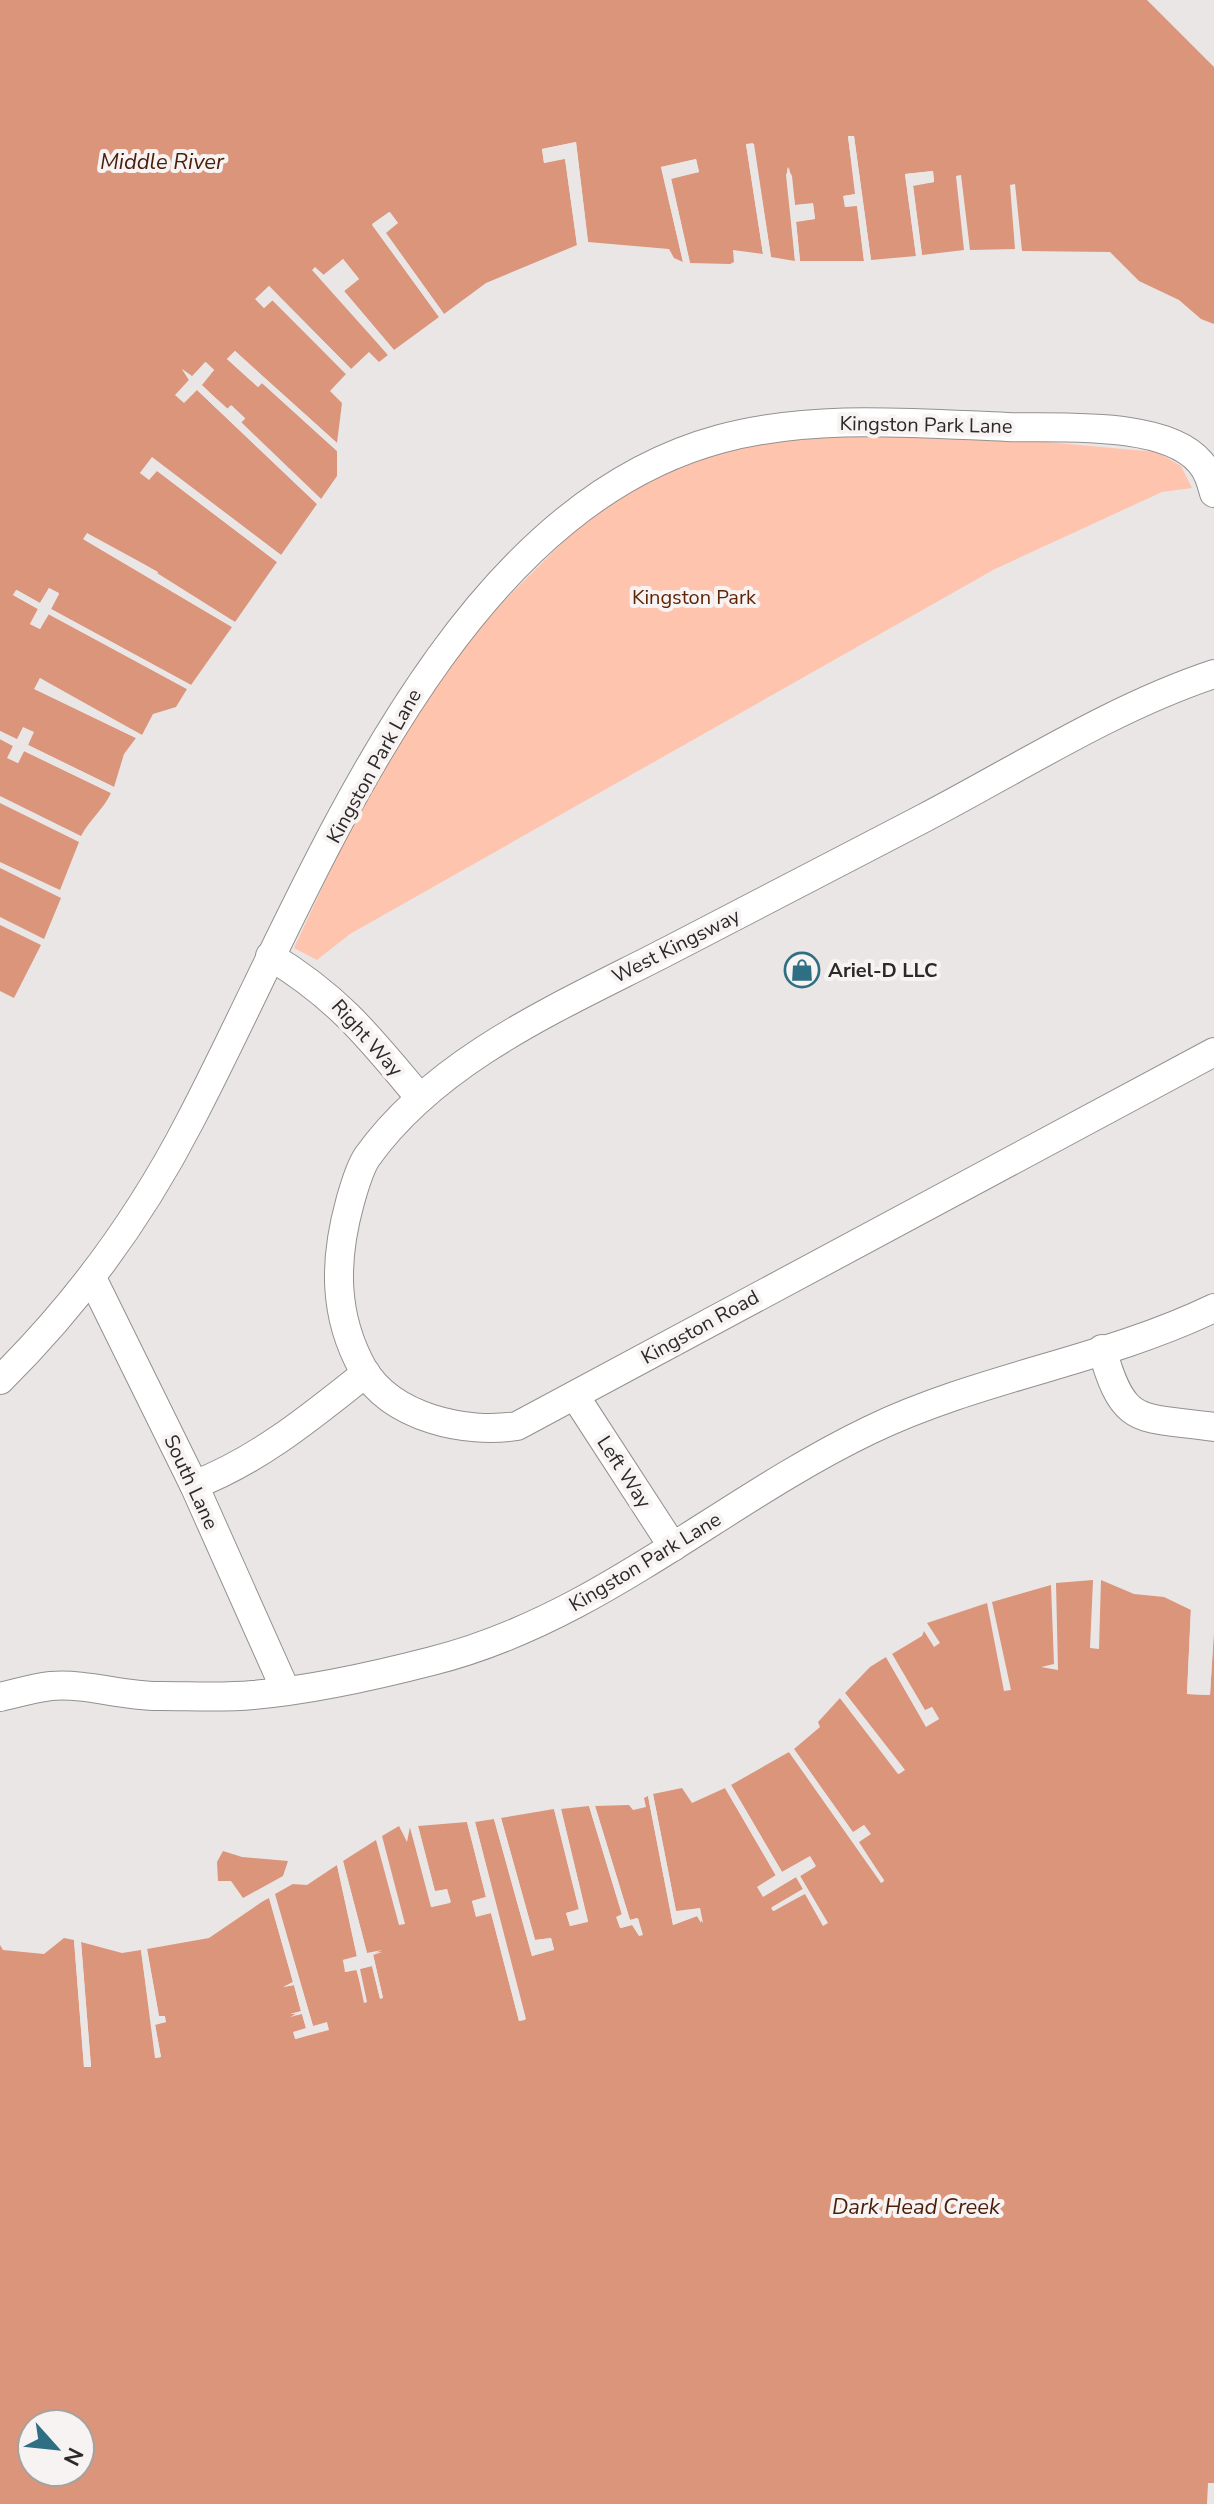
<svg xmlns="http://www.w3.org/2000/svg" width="1214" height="2504" viewBox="0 0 1214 2504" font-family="'Nunito Sans',sans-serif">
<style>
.green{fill:#ffc4ae}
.water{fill:#da957b;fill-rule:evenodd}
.pier{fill:#eae6e5}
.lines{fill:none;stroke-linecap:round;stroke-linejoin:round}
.minor-casing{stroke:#94908f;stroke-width:30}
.minor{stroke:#fff;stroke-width:28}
.labels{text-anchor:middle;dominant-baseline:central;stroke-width:8;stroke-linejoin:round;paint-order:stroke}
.street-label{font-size:20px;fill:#2b2929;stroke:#f7f3f2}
.park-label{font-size:20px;fill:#602306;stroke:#f7f3f2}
.poi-label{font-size:20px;font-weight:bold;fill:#2b2929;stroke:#f7f3f2;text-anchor:start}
.water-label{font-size:22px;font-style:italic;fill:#491e0b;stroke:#f7f3f2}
</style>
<rect width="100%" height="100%" fill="#eae6e5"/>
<polygon class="green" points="820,432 1024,440 1157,452 1181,466 1192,488 1162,492 995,569 350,934 317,960 294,948 358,811 422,696 476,629 584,521 642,483 714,455 753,443"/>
<g class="water">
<polygon points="0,0 1147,0 1214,67 1214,324 1201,319 1179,300 1139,281 1110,252 1022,251 1015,184 1010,185 1015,249 970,250 961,175 956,176 964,250 922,255 913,185 934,182 933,171 905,174 916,256 871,260 854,136 848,137 856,194 844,196 845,207 857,205 864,261 800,261 796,221 815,219 813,204 795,205 789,167 786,175 795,261 771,257 754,144 746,144 763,254 733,250 734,262 730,264 690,263 671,178 699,172 696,159 661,167 683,262 674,258 669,249 588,242 576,142 542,149 544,163 565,158 577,245 486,283 444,314 385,232 398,223 390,212 372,225 439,317 394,350 344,291 359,279 343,259 322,276 388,355 379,362 369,352 351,369 269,286 256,299 264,308 272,300 346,374 330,391 342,403 337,443 235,351 227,359 258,387 262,383 337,451 337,476 321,499 241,422 245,419 232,406 228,409 201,385 214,370 205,362 192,377 182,369 189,380 176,395 184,402 196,389 317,504 281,555 152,458 140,473 149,479 156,470 277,562 235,622 157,573 83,539 232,627 191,685 51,609 59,594 49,588 40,603 17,590 13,595 38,609 30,624 40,629 48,614 187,689 176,707 153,714 142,735 40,678 35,689 136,738 124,754 114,787 28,745 33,732 23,728 17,740 0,731"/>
<path d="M0 739 13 746 8 758 18 763 24 751 111 793C103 810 90 819 81 836L0 796Z"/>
<polygon points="0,803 79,842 60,890 0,862"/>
<polygon points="0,868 61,898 44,939 0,917"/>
<polygon points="0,925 41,945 14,998 0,991"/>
<path d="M1093 1580 1090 1648 1099 1649 1101 1580 1134 1594 1164 1597 1191 1610 1187 1694 1210 1695 1214 1631V2483H1208L1207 2504H0V1945L3 1950 44 1954 64 1938 74 1940 84 2067 91 2066 81 1942 122 1953 141 1950 156 2058 161 2057 155 2024 166 2022 159 2017 147 1949 209 1938 269 1897 293 1982 284 1987 294 1985 301 2011 290 2014H302L306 2028 296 2039 329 2029 313 2026 274 1894 292 1884 307 1885 337 1865 357 1957 343 1960 346 1972 356 1969 366 2003 359 1969 372 1966 380 1998H383L373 1954 382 1950 367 1953 343 1861 376 1840 399 1925 405 1924 382 1836 399 1826 407 1842 410 1827 432 1907 450 1903 447 1889 435 1892 418 1826 467 1822 486 1897 472 1901 476 1916 491 1913 519 2021 525 2020 475 1822 494 1819 532 1956 554 1949 551 1938 535 1940 501 1818 554 1809 579 1910 566 1913 570 1926 588 1921 561 1809 589 1806 622 1915 621 1928 632 1925 637 1918 630 1920 595 1806 629 1805 633 1810 646 1807 644 1798 648 1796 673 1925 697 1916 701 1923 700 1908 676 1911 653 1794 682 1788 692 1803 725 1788 776 1876 758 1887 764 1896 796 1877 803 1889 772 1907 774 1911 805 1893 823 1925 827 1922 800 1876 815 1867 809 1857 782 1872 731 1785 789 1752 882 1883 884 1880 858 1842 870 1834 864 1825 853 1833 794 1749 820 1727 818 1722 840 1698 898 1774 904 1769 845 1693 870 1667 886 1657 926 1726 939 1719 932 1707 925 1711 892 1654 922 1636 924 1631 934 1647 940 1643 927 1623 987 1603 1004 1691 1011 1690 992 1602 1051 1585 1054 1664 1041 1667 1058 1670 1056 1583ZM32 2424H80V2472H32Z"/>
<polygon points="223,1851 242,1857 288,1861 283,1876 243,1898 231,1881 218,1881 217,1862"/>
</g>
<g class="pier">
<polygon points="848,136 854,136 871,260 864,261 857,206 845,207 843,196 855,194"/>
<polygon points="576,142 588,242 584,243 573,147 546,152 547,158 565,154 569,157 581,244 577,245 565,159 544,163 542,149"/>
<polygon points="753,143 771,257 763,254 746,144"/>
<polygon points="696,159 699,172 671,179 690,263 683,262 661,167"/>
<polygon points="787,167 792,176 795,205 813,203 815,219 796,222 800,261 795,261"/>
<polygon points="933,171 934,182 913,186 922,255 916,256 905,174"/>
<polygon points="389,212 398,223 386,233 444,314 439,317 372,224"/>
<polygon points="343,259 359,279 344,291 394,350 388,355 312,270 315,267 325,276"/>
<polygon points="269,286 351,369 346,374 273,300 264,308 255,299"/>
<polygon points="235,351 337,443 337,451 262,383 258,387 227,359"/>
<polygon points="206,362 214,370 202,385 227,409 231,405 245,418 241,423 321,499 317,504 197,390 184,403 175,395 189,380 182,369 192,376"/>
<polygon points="152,457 281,555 277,562 157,471 149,480 140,473"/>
<polygon points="87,533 142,563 158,572 156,576 235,622 232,627 83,539"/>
<polygon points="49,588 59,593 51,609 191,685 187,689 49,614 40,629 30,624 38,609 13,595 16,590 40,603"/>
<polygon points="40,678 68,696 142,735 136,738 34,689"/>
<polygon points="23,727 34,732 28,745 114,787 111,793 24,751 18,763 7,758 13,746 0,739 0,731 17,739"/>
<polygon points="1191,1606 1195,1610 1191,1690 1206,1691 1210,1630 1214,1627 1210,1695 1187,1694"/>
<polygon points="892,1654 925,1710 932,1707 939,1719 926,1727 886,1657"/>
<polygon points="845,1693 905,1770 899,1774 840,1698"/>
<polygon points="794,1749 853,1832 864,1825 871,1834 859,1842 884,1881 881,1883 789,1752"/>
<polygon points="731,1785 782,1872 810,1856 816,1866 800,1876 828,1923 823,1926 805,1894 773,1911 771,1908 803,1889 796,1877 763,1897 757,1887 776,1875 725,1788"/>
<polygon points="653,1794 676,1911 687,1912 700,1908 703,1923 697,1916 673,1925 648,1796"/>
<polygon points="589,1806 595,1806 630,1920 638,1918 643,1935 639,1936 632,1925 620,1928 616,1917 622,1914"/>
<polygon points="554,1809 561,1809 588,1922 570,1926 566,1913 579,1909"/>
<polygon points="501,1818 535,1940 551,1938 554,1950 532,1956 494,1819"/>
<polygon points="467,1822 475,1822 526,2019 519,2021 491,1913 476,1917 472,1901 486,1897"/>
<polygon points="418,1826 435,1891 447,1889 451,1902 431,1907 410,1827"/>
<polygon points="343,1861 367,1953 382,1952 373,1955 383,1998 380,1999 372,1966 360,1969 367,2002 364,2003 357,1970 345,1972 343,1960 357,1956 337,1865"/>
<polygon points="291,1880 298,1881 275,1894 313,2026 327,2022 329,2030 295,2039 293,2032 306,2028 302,2014 290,2017 301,2011 294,1985 283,1987 293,1982 269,1898 235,1915"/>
<polygon points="74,1940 81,1942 91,2067 84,2067"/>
<polygon points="147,1949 159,2016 165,2016 166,2022 155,2025 161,2057 155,2058 141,1950"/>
</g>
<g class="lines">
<g class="minor-casing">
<g id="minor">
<path d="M1214 674C1112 708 1018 769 924 818 838 863 752 907 666 952 561 1006 438 1058 367 1157 359 1169 354 1188 350 1202 334 1260 333 1315 363 1369 392 1418 466 1434 517 1426L1214 1052"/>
<path d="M270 956C339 998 369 1037 420 1098"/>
<polyline points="92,1278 194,1485 285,1689"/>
<path d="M1102 1349C1124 1429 1140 1416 1214 1427"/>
<path d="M0 1380C77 1304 140 1218 190 1121 310 893 443 514 720 439 812 414 912 423 1007 427 1057 429 1164 420 1200 462 1208 471 1211 482 1214 493"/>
<polyline points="575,1396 673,1547"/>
<path d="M194 1485C259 1460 312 1416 366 1373"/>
<path d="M0 1697C17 1693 34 1688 51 1686 88 1683 125 1697 161 1696 192 1696 223 1698 253 1695 313 1690 374 1676 432 1661 596 1620 720 1502 870 1430 980 1377 1104 1361 1214 1308"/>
</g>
</g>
<use href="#minor" class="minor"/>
</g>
<defs>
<g id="shop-ring" transform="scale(1.8)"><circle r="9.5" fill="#f7f3f2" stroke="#2f6f83" stroke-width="1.5"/><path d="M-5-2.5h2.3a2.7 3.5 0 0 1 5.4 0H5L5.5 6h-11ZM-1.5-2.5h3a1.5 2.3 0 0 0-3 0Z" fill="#2f6f83"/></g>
</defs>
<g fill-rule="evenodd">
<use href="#shop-ring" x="802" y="970"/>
</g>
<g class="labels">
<g class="street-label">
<text transform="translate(926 425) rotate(1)">Kingston Park Lane</text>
<text transform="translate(374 766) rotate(-61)">Kingston Park Lane</text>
<text transform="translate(676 946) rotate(-27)">West Kingsway</text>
<text transform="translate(367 1038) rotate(48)">Right Way</text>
<text transform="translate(700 1327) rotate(-29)">Kingston Road</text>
<text transform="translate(624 1472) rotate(57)">Left Way</text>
<text transform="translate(191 1482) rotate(65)">South Lane</text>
<text transform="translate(645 1562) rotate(-31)">Kingston Park Lane</text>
</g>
<g class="park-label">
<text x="694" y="597">Kingston Park</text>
</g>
<g class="poi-label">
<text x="828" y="970">Ariel-D LLC</text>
</g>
<g class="water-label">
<text x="162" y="162">Middle River</text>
<text x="916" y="2207">Dark Head Creek</text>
</g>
</g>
<g transform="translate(56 2448) rotate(117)"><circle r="38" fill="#f7f3f2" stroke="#a5a2a2" stroke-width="2"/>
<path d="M0-6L14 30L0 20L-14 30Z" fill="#2f6f83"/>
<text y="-12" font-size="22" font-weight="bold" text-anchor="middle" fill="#2b2929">N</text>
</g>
</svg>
